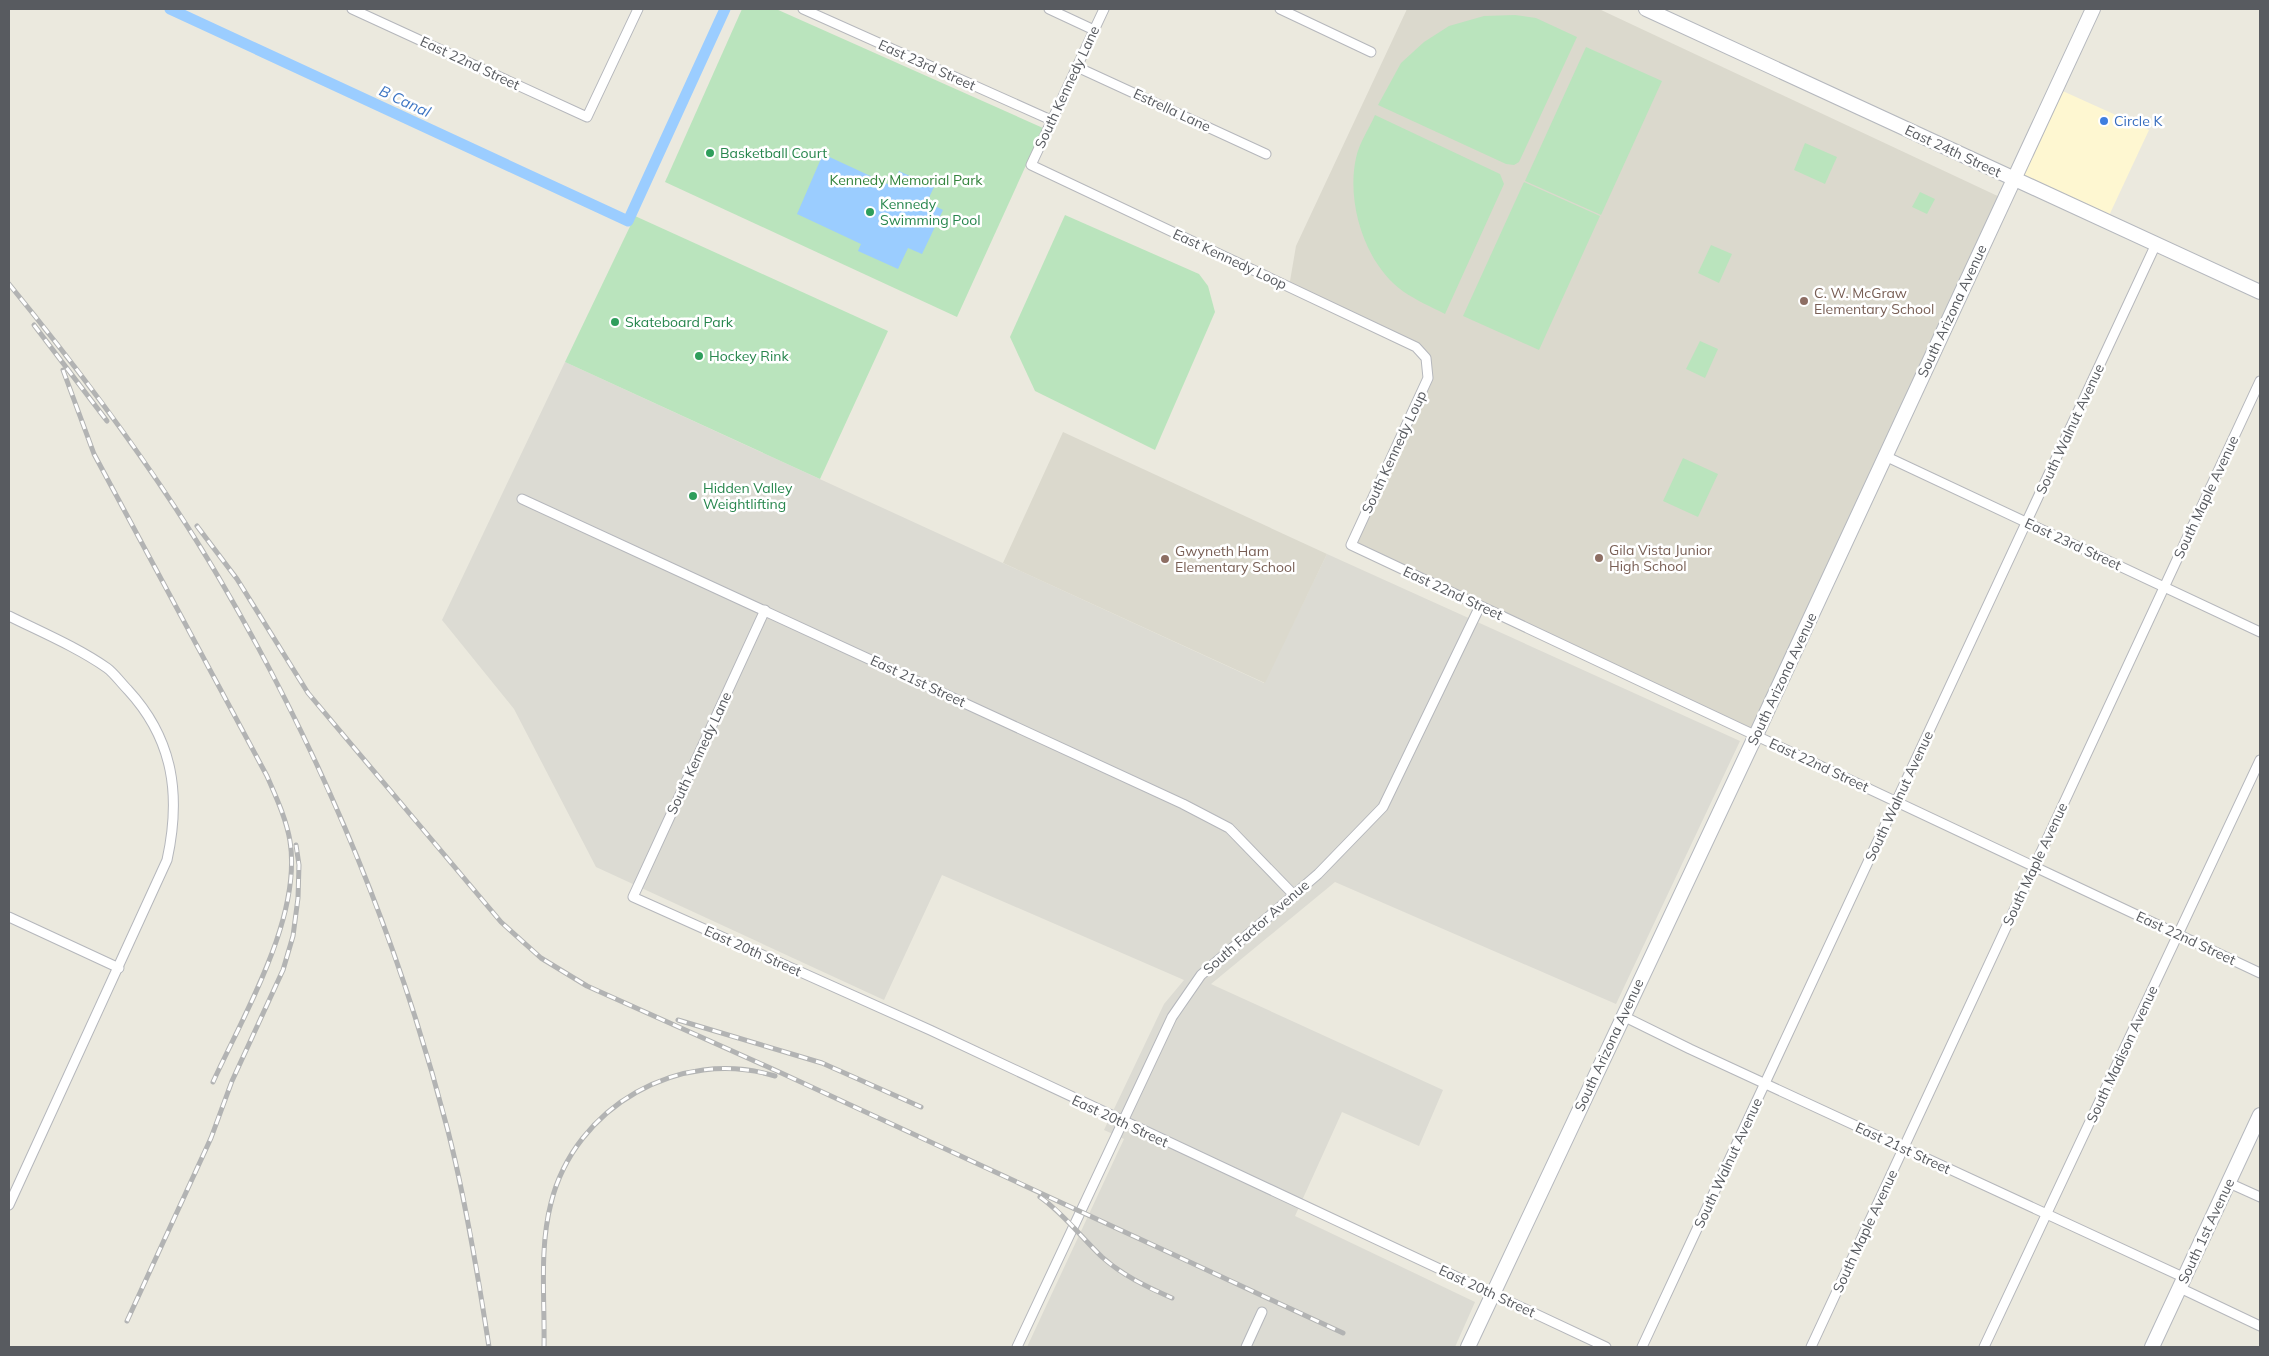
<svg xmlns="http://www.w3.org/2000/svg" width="2269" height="1356" viewBox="0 0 2269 1356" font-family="Mulish,sans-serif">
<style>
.commercial{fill:#fef7d1}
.industrial{fill:#dcdbd3}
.education{fill:#dbd9cd}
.green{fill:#bae4bd}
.water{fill:#9bcdff}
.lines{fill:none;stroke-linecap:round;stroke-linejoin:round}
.canal{stroke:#9bcdff;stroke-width:11}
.street-casing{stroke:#b5b7bc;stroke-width:11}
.secondary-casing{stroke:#b5b8be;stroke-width:16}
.street{stroke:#fff;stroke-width:9}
.secondary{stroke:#fff;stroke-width:14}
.rail-casing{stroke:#b2b3b3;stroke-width:5}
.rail{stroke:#fff;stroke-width:3;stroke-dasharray:9;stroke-linecap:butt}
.shop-dot{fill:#3f7fe0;stroke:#fff;stroke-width:2}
.leisure-dot{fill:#2e9e5b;stroke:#fff;stroke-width:2}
.education-dot{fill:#8d6e63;stroke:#fff;stroke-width:2}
.labels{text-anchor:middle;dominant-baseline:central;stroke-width:5;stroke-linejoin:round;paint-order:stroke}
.street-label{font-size:14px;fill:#585b60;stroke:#fff}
.shop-label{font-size:14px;fill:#366cbe;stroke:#fff;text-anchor:start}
.leisure-label{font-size:14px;fill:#27864d;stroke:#fff;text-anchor:start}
.park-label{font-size:14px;fill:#33843c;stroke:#fff}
.education-label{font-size:14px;fill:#785e54;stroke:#fff;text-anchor:start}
.water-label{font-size:15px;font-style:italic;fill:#3d75c3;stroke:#fff}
</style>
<rect width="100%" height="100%" fill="#ebe9de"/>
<polygon class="commercial" points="2056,88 2149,130 2106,222 2013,179"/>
<polygon class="industrial" points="565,362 1264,683 1327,554 1740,741 1616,1004 1335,882 1211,984 1443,1090 1419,1146 1342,1112 1295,1216 1475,1302 1455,1347 1027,1347 1124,1139 1104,1130 1164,1004 1184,980 942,875 884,1000 596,867 514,709 442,620"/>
<g class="education">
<polygon points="1407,9 1599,9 2004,199 1756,735 1351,545 1428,379 1426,358 1416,347 1289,287 1296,246"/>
<polygon points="1063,432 1327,554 1265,683 1003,563"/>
</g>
<g class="green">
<polygon points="742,9 776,9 1043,128 957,317 665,182"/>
<polygon points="1515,15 1536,18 1577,37 1519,162 1514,165 1506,164 1378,105 1401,63 1424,42 1449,26 1484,16"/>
<polygon points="1586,47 1662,81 1601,215 1525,181"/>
<path d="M1375 115 1500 174 1504 184 1445 314C1431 307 1416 300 1404 292 1365 265 1346 203 1356 158 1359 143 1369 129 1375 115Z"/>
<polygon points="1805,143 1837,157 1825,184 1794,170"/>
<polygon points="1524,182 1600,216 1539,350 1463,316"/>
<polygon points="1920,192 1935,199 1927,214 1912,207"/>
<polygon points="1065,215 1199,274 1208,286 1215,312 1155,450 1035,391 1010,337"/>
<polygon points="635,216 888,331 820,479 565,362"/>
<polygon points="1711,245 1732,254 1719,283 1698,273"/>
<polygon points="1700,341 1718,349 1705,378 1686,369"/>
<polygon points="1683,458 1718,474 1698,517 1663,501"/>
</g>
<polygon class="water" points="823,154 892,186 899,171 934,187 927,202 943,210 922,254 908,248 898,269 858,251 861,244 797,214"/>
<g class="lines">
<polyline class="canal" points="170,9 628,221 725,9"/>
<g class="street-casing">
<g id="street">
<polyline points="352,9 587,117 638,9"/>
<polyline points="803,9 1051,120"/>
<polyline points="1049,9 1094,30"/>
<polyline points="1104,9 1031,165 1416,347 1426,358 1428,378 1351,545 2260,973"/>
<polyline points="1280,9 1371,52"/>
<polyline points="1077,67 1266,154"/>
<polyline points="1885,456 2260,632"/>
<polyline points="522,499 1183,804 1229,828 1293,894"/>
<polyline points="765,610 633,897 930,1030 1606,1347"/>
<path d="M9 616C41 632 77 647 107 668 114 673 121 683 128 690 174 740 181 796 167 860L9 1205"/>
<polyline points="9,917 119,968"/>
<polyline points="1623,1016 1690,1049 2185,1278"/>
<polyline points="2229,1183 2260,1197"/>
<polyline points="2180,1288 2260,1326"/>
<polyline points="1017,1347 1172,1017 1201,975 1318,874 1383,807 1480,606"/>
<polyline points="1246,1347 1262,1312"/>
<polyline points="1642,1347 2156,244"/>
<polyline points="1811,1347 2260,381"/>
<polyline points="1984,1347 2260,760"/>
</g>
</g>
<g class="secondary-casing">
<g id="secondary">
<polyline points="1646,9 2260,292"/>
<polyline points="1468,1347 1756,735 2093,9"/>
<polyline points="2152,1347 2260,1115"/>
</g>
</g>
<use href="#street" class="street"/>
<use href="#secondary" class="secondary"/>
<g class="rail-casing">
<g id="rail">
<path d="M9 284C85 377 158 474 219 578 320 750 398 938 448 1131 466 1202 478 1275 489 1347"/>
<polyline points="34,325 107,421"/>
<path d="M63 370 94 454 267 776C276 797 286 818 290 841 302 917 244 1014 213 1082"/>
<polyline points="197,526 237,579 308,693 501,922 541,958 587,986 777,1071 1343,1333"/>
<polyline points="678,1020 822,1063 921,1107"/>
<path d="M1040 1197C1064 1214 1081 1237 1102 1257 1122 1275 1147 1287 1172 1298"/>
<polyline points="127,1321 211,1138 232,1081 283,970 293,936 298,898 299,865 296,845"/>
<path d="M544 1347C545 1300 539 1249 551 1203 575 1106 680 1047 775 1076"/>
</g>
</g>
<use href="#rail" class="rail"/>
</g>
<circle class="shop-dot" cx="2104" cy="121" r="5"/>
<g class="leisure-dot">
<circle cx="710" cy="153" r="5"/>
<circle cx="870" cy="212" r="5"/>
<circle cx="615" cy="322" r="5"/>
<circle cx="699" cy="356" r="5"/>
<circle cx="693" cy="496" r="5"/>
</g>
<g class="education-dot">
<circle cx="1804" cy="301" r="5"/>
<circle cx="1599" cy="558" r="5"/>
<circle cx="1165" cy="559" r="5"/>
</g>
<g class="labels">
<g class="street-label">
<text transform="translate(470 63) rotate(25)">East 22nd Street</text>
<text transform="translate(927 65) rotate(24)">East 23rd Street</text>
<text transform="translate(1067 87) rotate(-65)">South Kennedy Lane</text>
<text transform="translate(1172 110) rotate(25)">Estrella Lane</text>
<text transform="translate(1953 151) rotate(25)">East 24th Street</text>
<text transform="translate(1230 259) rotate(25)">East Kennedy Loop</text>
<text transform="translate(1952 311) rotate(-65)">South Arizona Avenue</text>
<text transform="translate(2070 429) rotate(-65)">South Walnut Avenue</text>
<text transform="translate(1394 452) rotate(-65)">South Kennedy Loup</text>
<text transform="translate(2206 497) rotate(-65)">South Maple Avenue</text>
<text transform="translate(2073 544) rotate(25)">East 23rd Street</text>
<text transform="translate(1453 593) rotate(25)">East 22nd Street</text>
<text transform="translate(1782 679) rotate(-65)">South Arizona Avenue</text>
<text transform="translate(918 681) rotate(25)">East 21st Street</text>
<text transform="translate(699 753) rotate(-65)">South Kennedy Lane</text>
<text transform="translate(1819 765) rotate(25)">East 22nd Street</text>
<text transform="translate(1899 796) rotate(-65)">South Walnut Avenue</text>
<text transform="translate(2035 864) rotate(-65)">South Maple Avenue</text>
<text transform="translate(1256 927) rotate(-41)">South Factor Avenue</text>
<text transform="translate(2186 938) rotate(25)">East 22nd Street</text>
<text transform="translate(753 951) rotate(24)">East 20th Street</text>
<text transform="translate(1609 1045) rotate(-65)">South Arizona Avenue</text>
<text transform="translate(2122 1054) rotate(-65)">South Madison Avenue</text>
<text transform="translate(1120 1121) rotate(25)">East 20th Street</text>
<text transform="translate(1903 1148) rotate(25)">East 21st Street</text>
<text transform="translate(1728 1163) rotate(-65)">South Walnut Avenue</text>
<text transform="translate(1865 1231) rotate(-65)">South Maple Avenue</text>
<text transform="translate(2206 1231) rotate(-65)">South 1st Avenue</text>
<text transform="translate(1487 1291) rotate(25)">East 20th Street</text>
</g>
<g class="shop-label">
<text x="2114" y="121">Circle K</text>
</g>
<g class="leisure-label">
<text x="720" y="153">Basketball Court</text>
<text x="880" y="204">Kennedy<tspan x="880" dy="16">Swimming Pool</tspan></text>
<text x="625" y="322">Skateboard Park</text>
<text x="709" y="356">Hockey Rink</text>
<text x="703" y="488">Hidden Valley<tspan x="703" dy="16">Weightlifting</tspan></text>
</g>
<g class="park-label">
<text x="906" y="180">Kennedy Memorial Park</text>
</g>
<g class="education-label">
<text x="1814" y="293">C. W. McGraw<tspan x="1814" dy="16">Elementary School</tspan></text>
<text x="1609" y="550">Gila Vista Junior<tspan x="1609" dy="16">High School</tspan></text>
<text x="1175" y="551">Gwyneth Ham<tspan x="1175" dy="16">Elementary School</tspan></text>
</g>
<g class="water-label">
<text transform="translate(405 101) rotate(25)">B Canal</text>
</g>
</g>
<rect width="2269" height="1356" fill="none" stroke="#585b60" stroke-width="20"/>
</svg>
